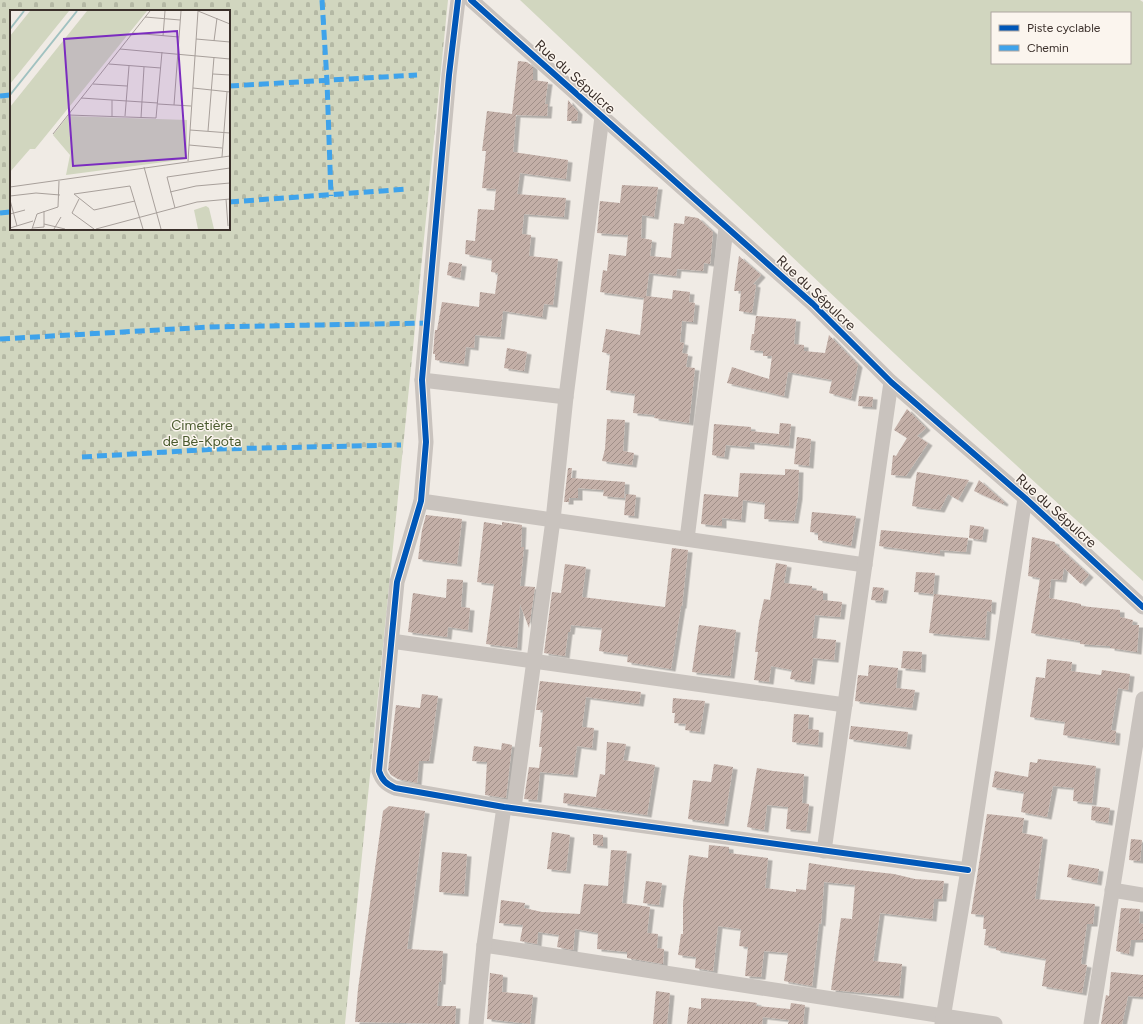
<svg xmlns="http://www.w3.org/2000/svg" width="1143" height="1024" viewBox="0 0 1143 1024" font-family="Figtree,sans-serif">
<style>
.green{fill:#d1d6bf;fill-rule:evenodd}
.cemetery{fill:url(#cemetery-stones);fill-rule:evenodd}
.building{fill:url(#building-hatch);filter:url(#shadow)}
.lines{fill:none;stroke-linecap:round;stroke-linejoin:round}
.street{stroke:#c9c3be;stroke-width:15}
.quiet{stroke:#3fa3eb;stroke-width:5;stroke-dasharray:10 5;stroke-linecap:butt}
.cycleway-casing{stroke:#fbf5ee;stroke-width:8}
.cycleway{stroke:#0057b8;stroke-width:6}
.labels{text-anchor:middle;dominant-baseline:central;stroke-width:3;stroke-linejoin:round;paint-order:stroke}
.street-label{font-size:14px;fill:#3b302b;stroke:#fbf5ee}
.park-label{font-size:14px;fill:#4a5a2e;stroke:#fbf5ee}
.inset-river{fill:none;stroke:#a1c2c1;stroke-width:2}
.inset-road{fill:none;stroke:#a8a09b;stroke-width:1}
.view{fill:#7b2cbf;fill-opacity:0.15;stroke:#7b2cbf;stroke-width:2}
.inset-edge{fill:none;stroke:#3b302b;stroke-width:2}
</style>
<defs>
<pattern id="cemetery-stones" width="16" height="16" patternUnits="userSpaceOnUse"><rect width="16" height="16" fill="#d1d6bf"/><path d="M2 7V4a2 2 0 0 1 4 0v3zM10 15v-3a2 2 0 0 1 4 0v3z" fill="#b4b8a4"/></pattern>
<pattern id="building-hatch" width="6" height="6" patternUnits="userSpaceOnUse"><rect width="6" height="6" fill="#c3afa7"/><path d="M-1 1l2-2M0 6l6-6M5 7l2-2" fill="none" stroke="#a08f88"/></pattern>
<filter id="shadow"><feDropShadow dx="4.5" dy="2.5" stdDeviation="0" flood-color="#0004"/></filter>
</defs>
<rect width="100%" height="100%" fill="#f0ebe5"/>
<path class="green" d="M520 0H1140L1143 2V581L913 371ZM992 13H1130V63H992Z"/>
<path class="cemetery" d="M0 0H448L345 1024H0ZM11 11H229V229H11Z"/>
<g class="building">
<polygon points="518,61 527,62 533,67 533,80 548,82 545,104 548,104 547,116 516,115 513,152 568,160 566,179 520,173 517,194 566,198 564,217 524,214 522,234 531,235 529,256 558,259 553,305 544,304 542,317 503,311 500,337 475,335 474,348 466,347 464,364 435,360 435,354 433,354 435,330 437,330 442,302 479,307 480,292 495,294 498,273 491,272 492,259 465,254 466,240 475,241 478,209 494,210 496,189 482,188 486,151 482,151 487,111 512,114"/>
<polygon points="568,100 578,112 577,121 567,121"/>
<polygon points="622,185 658,187 654,217 642,215 641,238 652,240 650,256 671,258 674,223 684,224 685,216 698,218 713,232 710,264 704,263 703,271 677,269 676,276 649,273 646,296 672,299 673,290 690,292 689,302 695,303 693,322 682,321 680,342 684,343 682,353 688,354 686,367 695,368 689,423 654,418 655,415 633,413 635,394 606,390 610,354 602,352 606,329 640,335 644,298 600,292 603,270 607,271 609,254 626,256 628,235 597,233 600,201 620,203"/>
<polygon points="739,256 761,275 753,284 756,285 752,313 739,311 741,291 734,291"/>
<polygon points="449,262 462,264 460,278 447,275"/>
<polygon points="756,316 796,319 794,344 804,345 804,351 825,353 829,335 858,365 851,399 829,393 832,380 788,372 784,396 727,383 732,367 769,379 772,356 763,356 763,351 750,350 752,334 754,334"/>
<polygon points="507,348 527,352 524,371 504,368"/>
<polygon points="859,396 873,397 872,407 858,406"/>
<polygon points="907,409 926,428 917,436 928,443 906,476 891,475 893,455 896,456 907,438 894,430"/>
<polygon points="607,419 625,420 623,451 634,453 632,465 602,461 605,449"/>
<polygon points="780,423 791,424 789,446 750,442 750,447 726,445 724,457 712,455 714,424 751,427 751,431 779,434"/>
<polygon points="797,437 811,439 809,466 794,464"/>
<polygon points="568,468 572,468 571,478 625,482 624,498 603,496 604,490 578,488 578,498 569,498 569,502 564,502"/>
<polygon points="785,469 799,470 798,497 794,521 764,519 765,503 743,500 741,520 722,518 722,526 701,524 704,494 738,497 740,473 785,475"/>
<polygon points="917,472 969,480 958,500 948,494 940,510 912,506"/>
<polygon points="979,480 1004,502 1003,504 974,491"/>
<polygon points="626,494 636,495 634,516 624,515"/>
<polygon points="812,512 856,516 851,546 818,540 818,533 810,532"/>
<polygon points="426,515 462,519 457,564 418,559 422,530"/>
<polygon points="484,522 502,525 502,522 522,525 521,547 524,547 520,586 535,587 529,628 520,604 517,648 486,644 494,584 477,582"/>
<polygon points="970,525 984,527 982,540 969,538"/>
<polygon points="881,530 968,538 966,552 940,550 940,554 879,546"/>
<polygon points="1032,537 1055,542 1055,544 1089,575 1081,584 1064,568 1062,580 1051,579 1049,598 1081,604 1081,606 1120,610 1120,617 1133,620 1132,625 1139,625 1137,652 1110,648 1110,646 1080,644 1080,641 1031,633 1040,578 1028,576"/>
<polygon points="672,548 688,550 682,606 681,606 671,669 627,662 628,655 599,651 602,628 571,625 570,632 568,632 565,656 544,653 552,592 561,593 565,564 586,567 582,597 665,607"/>
<polygon points="776,563 787,565 784,583 812,586 812,590 823,591 823,600 842,602 840,617 815,615 812,638 836,640 834,660 813,658 810,682 790,679 792,670 771,666 769,682 754,680 758,652 755,652 759,622 764,599 770,600"/>
<polygon points="916,572 935,573 933,594 914,592"/>
<polygon points="447,579 463,580 461,607 470,608 468,630 448,627 447,637 408,632 413,593 446,598"/>
<polygon points="873,587 884,588 882,601 871,600"/>
<polygon points="934,594 992,600 991,612 987,611 985,638 929,633"/>
<polygon points="699,625 736,630 730,676 692,672"/>
<polygon points="903,651 922,652 921,670 901,668"/>
<polygon points="1047,659 1072,662 1071,671 1101,675 1102,670 1130,674 1128,690 1118,688 1111,730 1116,731 1115,743 1063,735 1065,722 1030,717 1036,677 1045,678"/>
<polygon points="869,665 898,668 896,688 915,690 912,708 855,701 858,675 868,676"/>
<polygon points="540,681 641,692 639,704 586,697 582,727 594,728 592,748 577,746 573,775 540,772 537,800 524,799 529,767 539,768 542,747 539,747 543,710 536,710"/>
<polygon points="422,694 438,696 429,761 419,761 417,783 398,779 391,775 388,770 396,705 420,708"/>
<polygon points="673,698 705,701 700,732 685,730 686,724 674,723 675,713 672,713"/>
<polygon points="794,714 809,715 808,729 819,730 818,745 792,742"/>
<polygon points="851,726 908,732 906,747 849,739"/>
<polygon points="607,742 626,744 623,760 655,765 647,815 563,803 564,793 596,797 600,774 605,775"/>
<polygon points="502,743 512,745 506,798 485,795 487,762 472,761 474,746 501,750"/>
<polygon points="1038,759 1096,766 1092,803 1073,801 1074,788 1053,786 1047,817 1021,812 1024,792 992,787 995,771 1028,777 1030,762 1037,763"/>
<polygon points="714,764 733,767 724,824 688,819 693,780 711,782"/>
<polygon points="757,768 773,771 804,774 802,803 809,804 806,831 786,829 788,807 767,805 764,830 747,827"/>
<polygon points="389,806 425,811 407,949 443,951 441,982 439,982 437,1006 456,1006 455,1024 355,1022 358,989 383,811"/>
<polygon points="1092,806 1110,808 1108,823 1091,820"/>
<polygon points="987,814 1024,818 1022,833 1043,837 1035,899 1095,904 1093,924 1087,924 1081,964 1087,965 1082,993 1042,986 1046,959 996,950 996,947 984,945 986,929 983,929 984,915 971,914"/>
<polygon points="552,832 570,835 566,871 547,869"/>
<polygon points="593,834 603,835 603,846 593,845"/>
<polygon points="1131,839 1142,840 1140,861 1129,860"/>
<polygon points="709,845 729,847 729,853 768,858 765,888 796,892 796,889 806,890 809,863 848,869 894,874 915,879 944,881 942,899 934,899 932,919 880,913 873,961 902,964 899,996 831,990 841,918 852,919 855,885 824,882 821,924 819,923 812,986 784,981 788,953 764,951 761,977 745,976 748,947 739,946 741,929 718,926 713,971 695,968 696,957 678,955 681,934 683,934 683,903 689,855 708,858"/>
<polygon points="611,850 627,851 622,903 650,907 647,933 658,934 657,948 664,949 663,964 627,958 627,952 597,949 598,933 575,929 573,950 557,947 559,935 538,932 537,944 520,941 523,925 499,923 501,900 525,903 524,908 542,912 580,914 584,884 608,886"/>
<polygon points="442,852 467,854 464,894 439,892"/>
<polygon points="1069,864 1099,869 1097,883 1067,877"/>
<polygon points="646,881 662,883 659,905 643,903"/>
<polygon points="1121,908 1140,909 1139,923 1143,924 1143,940 1131,940 1129,954 1116,951"/>
<polygon points="1111,972 1143,975 1143,997 1128,996 1122,1024 1101,1024 1106,995 1109,996"/>
<polygon points="490,973 503,975 502,992 533,995 530,1024 487,1019"/>
<polygon points="656,991 670,993 667,1024 653,1024"/>
<polygon points="701,998 751,1002 757,1003 756,1006 790,1009 791,1003 805,1005 803,1024 788,1024 789,1020 763,1017 762,1024 687,1024 689,1007 701,1009"/>
</g>
<g class="lines">
<g class="street">
<path d="M458 0 449 75 422 380 426 442 421 501 397 582 379 771C382 780 386 784 395 788L504 807 968 870"/>
<polyline points="471,0 813,304 891,382 1025,498 1143,607"/>
<polyline points="422,380 566,397"/>
<polyline points="421,501 865,565"/>
<polyline points="687,539 726,229"/>
<polyline points="391,641 845,705"/>
<polyline points="514,808 553,520 566,397 602,117"/>
<polyline points="824,851 891,382"/>
<polyline points="1112,890 1143,895"/>
<polyline points="484,945 995,1024"/>
<polyline points="476,1024 484,945 504,807"/>
<polyline points="942,1024 968,870 1025,498"/>
<polyline points="1091,1024 1143,699"/>
</g>
<g class="quiet">
<polyline points="322,0 327,81 331,196"/>
<polyline points="229,86 417,75"/>
<polyline points="0,96 11,95"/>
<polyline points="229,202 408,189"/>
<polyline points="0,213 11,212"/>
<polyline points="0,339 210,327 427,323"/>
<polyline points="82,457 218,449 401,445"/>
</g>
<g class="cycleway-casing">
<g id="cycleway">
<path d="M458 0 449 75 422 380 426 442 421 501 397 582 379 771C382 780 386 784 395 788L504 807 968 870"/>
<polyline points="471,0 813,304 891,382 1025,498 1143,607"/>
</g>
</g>
<use href="#cycleway" class="cycleway"/>
</g>
<g class="labels">
<g class="street-label">
<text transform="translate(575 77) rotate(42)">Rue du Sépulcre</text>
<text transform="translate(816 293) rotate(43)">Rue du Sépulcre</text>
<text transform="translate(1056 511) rotate(42)">Rue du Sépulcre</text>
</g>
<g class="park-label">
<text x="202" y="425">Cimetière<tspan x="202" dy="16">de Bè-Kpota</tspan></text>
</g>
</g>
<g transform="translate(10 10)">
<rect width="220" height="220" fill="#f0ebe5"/>
<path d="M20 1H59L0 74V26ZM77 1H137L25 139H20L0 162V97ZM196 196 199 198 204 219H188L184 200Z" fill="#d1d6bf"/>
<path d="M58 106 177 110V149L56 165 60 145 43 125Z" fill="#d1d6bf"/>
<path class="inset-river" d="M0 19 14 1M0 85 67 1"/>
<path class="inset-road" d="M135 7 170 10M122 23 169 27M153 26 155 1M186 29 220 32M204 31 207 8M110 39 220 49M99 54 151 58M203 64 220 65M83 74 117 76M183 78 220 82M71 88 148 93M148 94 181 96M164 95 171 1M58 105 146 108 152 42M102 106V90M115 106 119 56M131 108 134 57M180 120 220 123M198 121 204 47M43 124 140 1M179 135 212 138M212 147 217 82M178 151 188 1 220 14M134 157 151 219M0 177 220 146M160 182 186 176 220 173M64 184 120 176 133 219M64 184 84 200 125 191M0 186 26 183 50 185M69 189 62 203 84 219M216 189 218 216M0 190 7 216M165 198 157 167 220 158M34 201V214M0 204 15 200M0 218 23 211M23 218 34 217V214L55 219M22 219 27 204 48 197 49 171M44 219 51 207M86 219 187 192 220 189"/>
<path class="view" d="M167 21 176 148 63 156 54 29Z"/>
<rect width="220" height="220" class="inset-edge"/>
</g>
<rect x="991" y="12" width="140" height="52" fill="#fbf5ee" stroke="#aea6a0"/>
<rect x="999" y="25" width="20" height="6" fill="#0057b8" stroke="#aea6a0"/>
<text x="1027" y="32" font-size="12" fill="#3b302b">Piste cyclable</text>
<rect x="999" y="45" width="20" height="6" fill="#3fa3eb" stroke="#aea6a0"/>
<text x="1027" y="52" font-size="12" fill="#3b302b">Chemin</text>
</svg>
